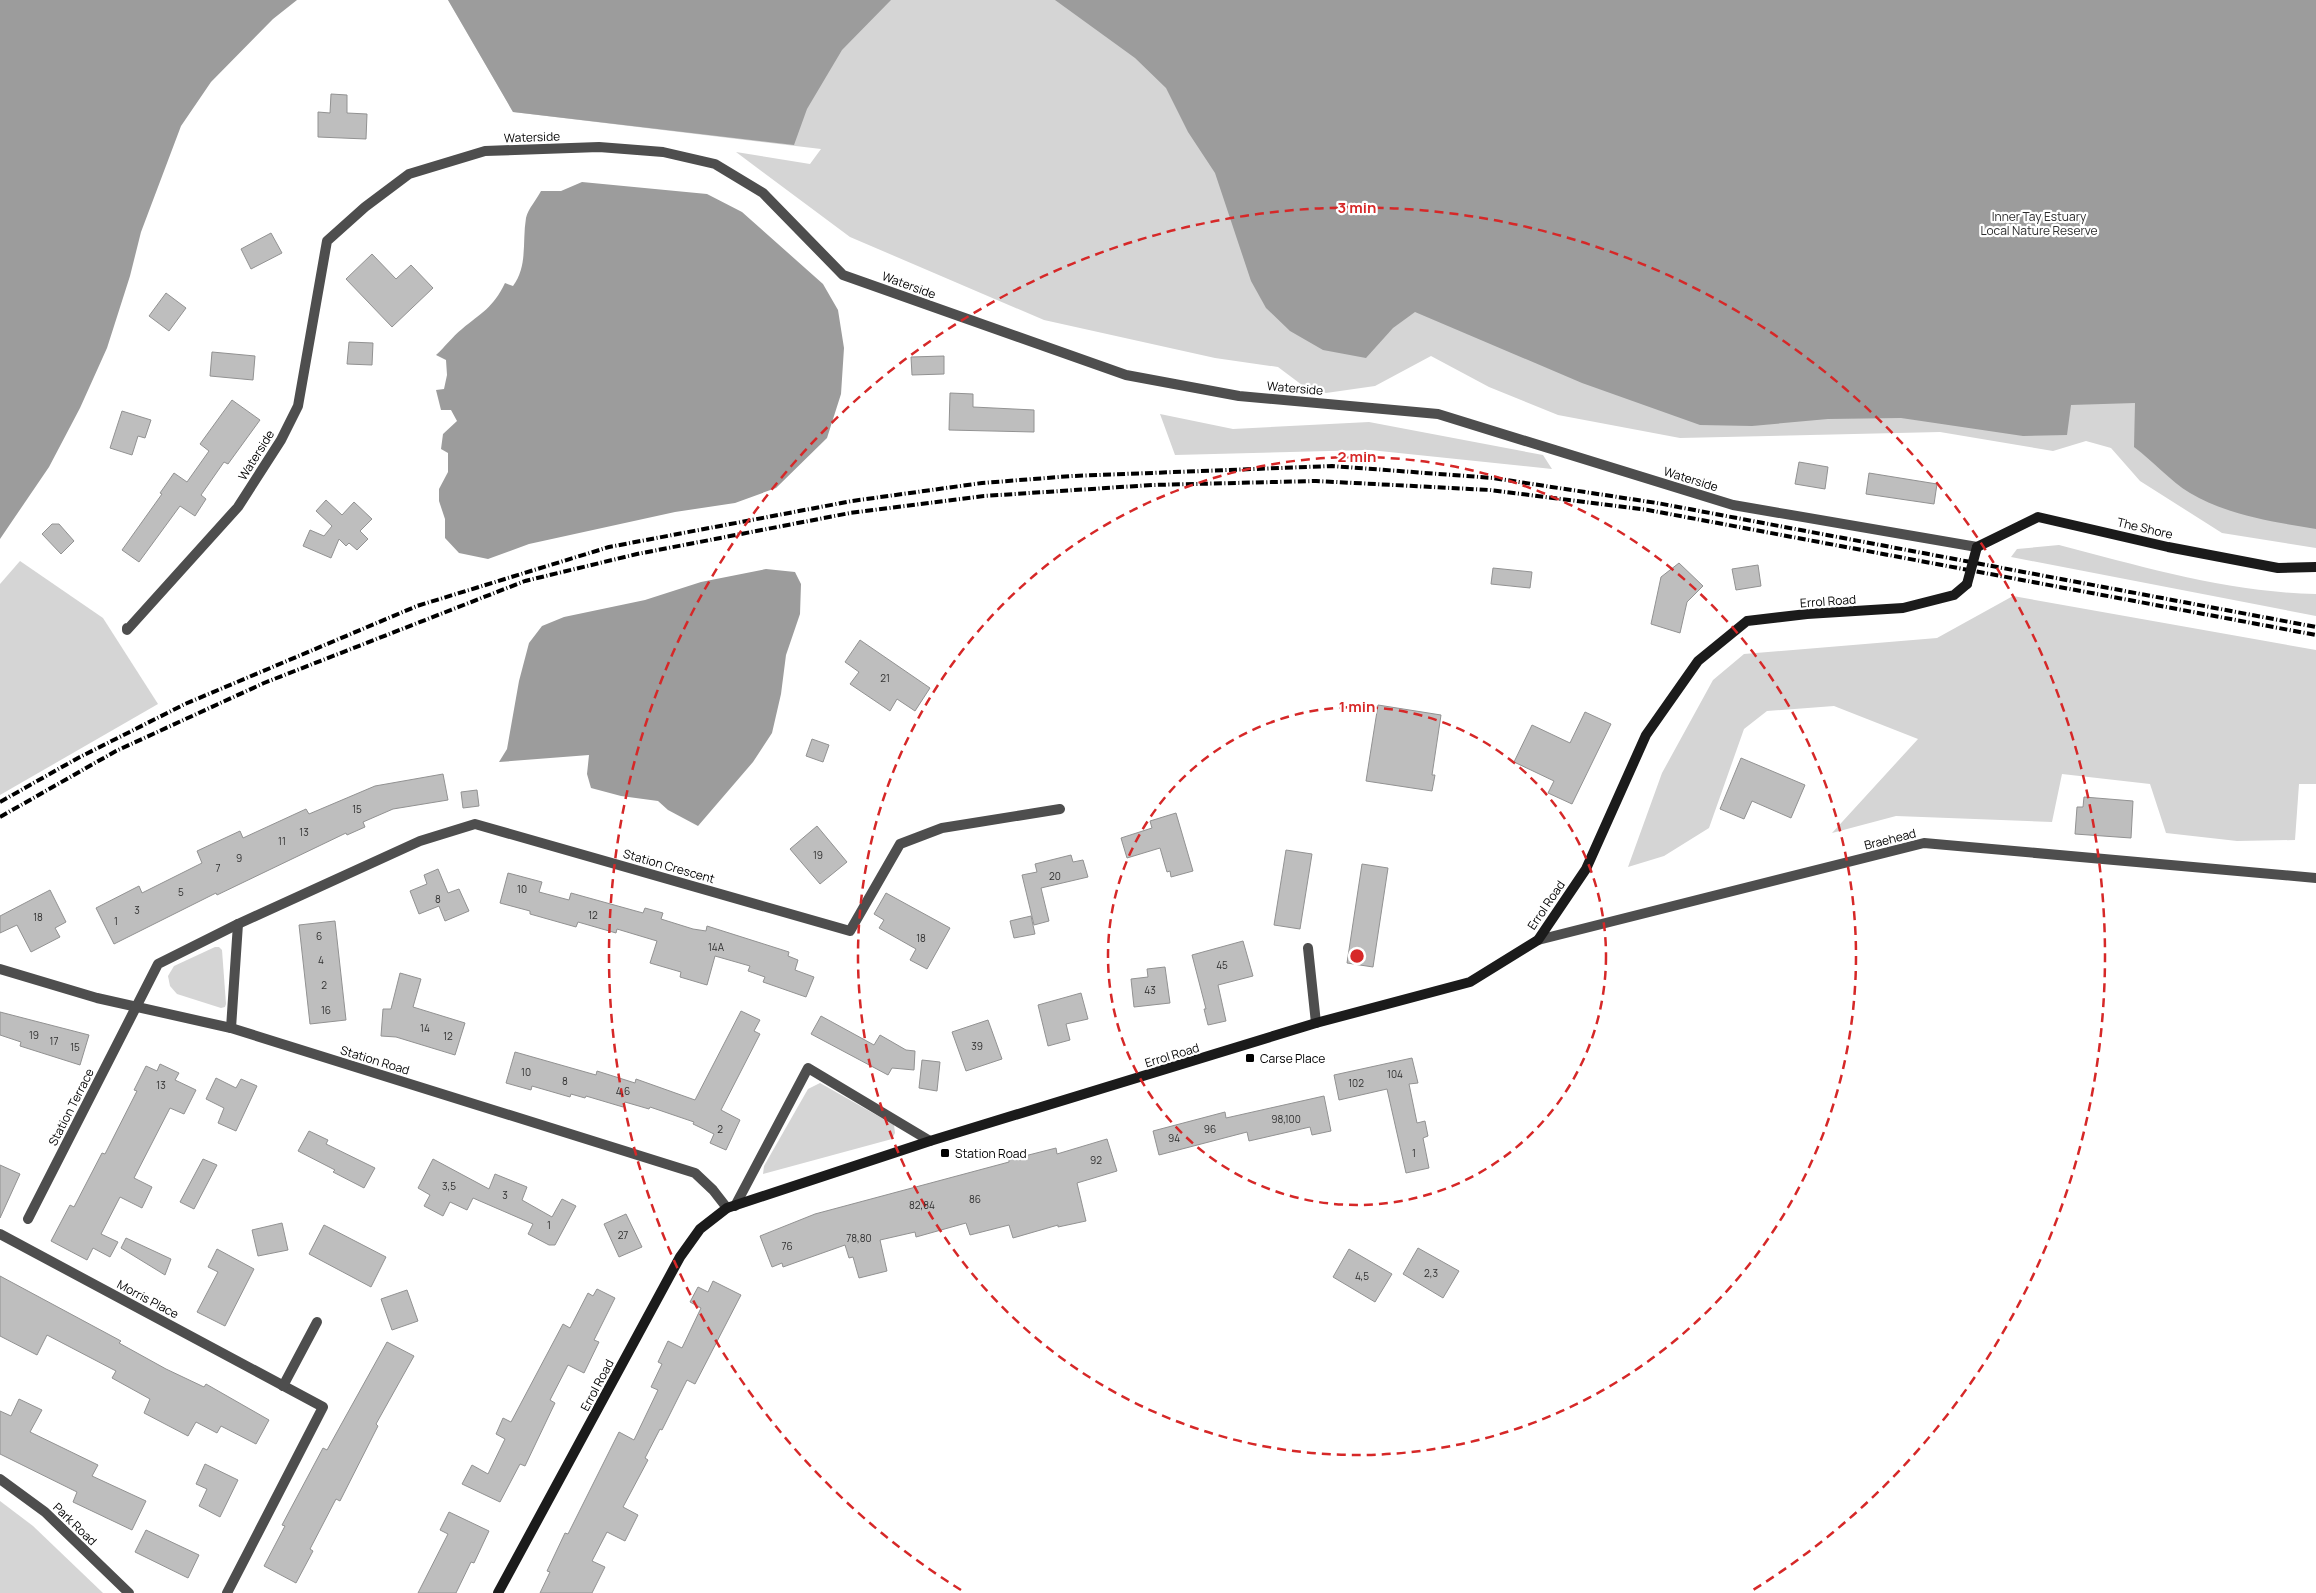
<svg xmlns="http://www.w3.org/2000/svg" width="2316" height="1593" viewBox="0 0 2316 1593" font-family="Manrope,sans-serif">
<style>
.green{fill:#d5d5d5}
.water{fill:#9c9c9c}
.building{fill:#bebebe;stroke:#929292}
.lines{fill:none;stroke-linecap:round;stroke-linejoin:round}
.street{stroke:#4e4e4e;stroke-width:10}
.secondary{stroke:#1b1b1b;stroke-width:10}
.rail{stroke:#000;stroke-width:4;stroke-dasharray:8 2.5 1 2.5;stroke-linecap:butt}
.secondary-bridge{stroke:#1b1b1b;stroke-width:10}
.ring{fill:none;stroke:#d62828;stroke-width:2.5;stroke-dasharray:9 6}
.poi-dot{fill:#000;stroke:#fff;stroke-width:2}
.labels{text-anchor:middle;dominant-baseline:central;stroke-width:4.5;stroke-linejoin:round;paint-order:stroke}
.number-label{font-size:10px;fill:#303030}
.street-label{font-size:12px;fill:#000;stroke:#fff}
.park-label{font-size:12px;fill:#2c2c2c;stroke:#fff}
.poi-label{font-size:12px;fill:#000;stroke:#fff;text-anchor:start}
.centre{fill:#d62828;stroke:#fff;stroke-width:2.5}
.ring-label{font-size:15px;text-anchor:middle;font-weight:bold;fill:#d62828;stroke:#fff;stroke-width:4.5;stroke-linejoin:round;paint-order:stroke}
</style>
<rect width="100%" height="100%" fill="#fff"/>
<g class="green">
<polygon points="448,0 2316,0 2316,548 2222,533 2140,481 2111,448 2086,441 2053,451 1940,432 1680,438 1558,415 1489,387 1431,356 1375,386 1326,393 1302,385 1278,367 1215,358 1044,320 850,237 736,152 810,164 821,149 513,112"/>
<polygon points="1160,414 1233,429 1369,422 1543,455 1552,469 1370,450 1175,455"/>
<path d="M2059 545C2144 567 2227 592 2316 594V616L2011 557 2017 549Z"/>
<polygon points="20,561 103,618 158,704 0,795 0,584"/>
<polygon points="2013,596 2316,650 2316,784 2299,784 2295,840 2237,841 2166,833 2150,784 2062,774 2052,822 1896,816 1832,833 1918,739 1834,706 1767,711 1744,729 1709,828 1664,856 1628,867 1662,773 1713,680 1744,654 1937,638"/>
<polygon points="215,947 219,947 222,950 226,1004 225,1007 221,1008 177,994 170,986 168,976 174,966"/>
<polygon points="820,1083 894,1125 895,1133 892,1139 763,1174 764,1166 808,1089"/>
<polygon points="0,1501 33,1526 103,1593 0,1593"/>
</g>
<g class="water">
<polygon points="0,0 297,0 273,19 211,82 181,126 141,232 130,276 107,348 80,408 49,467 0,539"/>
<polygon points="448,0 891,0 842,50 807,109 794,145 513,112"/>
<path d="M1055 0H2316V529C2274 522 2227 515 2190 493 2170 481 2153 461 2134 447L2135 403 2071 405 2067 435 2023 436 1901 418 1828 419 1752 426 1700 425 1582 383 1415 312 1393 328 1366 358 1323 350 1290 331 1266 308 1251 281 1215 173 1188 132 1166 88 1135 58Z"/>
<path d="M582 182 707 194 742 212 823 284 838 310 844 348 841 394 827 438 776 488 735 503 675 512 529 544 488 559 459 553 445 538V519L439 501V489L448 472V453L441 449 443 434 457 421 451 410H441L436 390 444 389 447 375 446 360 436 355C445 347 452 337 462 329 481 313 493 308 505 283L513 286C528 266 522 241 526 218 528 209 537 199 541 191H561Z"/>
<polygon points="766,569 795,572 801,584 800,614 786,655 781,694 772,733 753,762 698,826 668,810 658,801 621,796 591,788 587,774 589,755 499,762 507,749 519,681 529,643 542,626 564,617 645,600 701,582"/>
</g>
<g class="building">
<polygon points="331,94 347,95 347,113 367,114 366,139 318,137 318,112 330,113"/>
<polygon points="271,233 282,253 251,269 241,249"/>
<polygon points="372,254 396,279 411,265 433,288 392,327 346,279"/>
<polygon points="166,293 186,308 169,331 149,316"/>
<polygon points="349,342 373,343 372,365 347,364"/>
<polygon points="212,352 255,356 253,380 210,376"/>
<polygon points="944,356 944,374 912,375 911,357"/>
<polygon points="950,393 973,394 973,407 1034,410 1034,432 949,430"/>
<polygon points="232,400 260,420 228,464 224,462 201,495 206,499 195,516 180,506 139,562 122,550 162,494 160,493 174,473 187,482 209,451 200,444"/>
<polygon points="122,411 151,420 145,438 138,436 132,455 110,448"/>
<polygon points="1799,462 1828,467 1825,489 1795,484"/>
<polygon points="1869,473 1937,484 1934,504 1866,494"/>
<polygon points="326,500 342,515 354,502 372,519 360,531 368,539 357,550 349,543 346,546 339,539 331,558 303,546 310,530 324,536 332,526 316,511"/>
<polygon points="52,524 59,524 74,541 61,554 42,534"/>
<polygon points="1679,563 1703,586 1687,602 1680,633 1651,624 1661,577"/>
<polygon points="1758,565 1761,586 1736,590 1732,569"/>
<polygon points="1493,568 1532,572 1530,588 1491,584"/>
<polygon points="860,640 930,688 915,711 897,699 890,711 850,684 859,672 845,662"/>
<polygon points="1378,705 1441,715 1432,775 1435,775 1432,791 1366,781"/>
<polygon points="1585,712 1611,724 1572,804 1548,793 1554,781 1514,762 1532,725 1570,743"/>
<polygon points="812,739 829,745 823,762 806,756"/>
<polygon points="1741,758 1805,785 1791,818 1752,801 1744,819 1720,809"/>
<polygon points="443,774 448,800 393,809 363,822 365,827 347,835 346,833 217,895 216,893 114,944 96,908 139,886 142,893 202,863 197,851 240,831 243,838 306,809 309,814 375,786"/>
<polygon points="477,790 479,806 463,808 461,792"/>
<polygon points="2084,797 2133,801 2131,838 2075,834 2077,807 2083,807"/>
<polygon points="1176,813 1193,871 1171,877 1170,871 1167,872 1160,848 1127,858 1121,838 1152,828 1150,821"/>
<polygon points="817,826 847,862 820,884 790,849"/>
<polygon points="1286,850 1312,854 1300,929 1274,925"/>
<polygon points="1071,855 1073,862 1083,860 1088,877 1041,888 1049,921 1034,925 1022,875 1037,872 1035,864"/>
<polygon points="1362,864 1388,868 1373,967 1347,963"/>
<polygon points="438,869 448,893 459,889 469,911 445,921 439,906 419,914 410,891 427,884 424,875"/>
<polygon points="508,873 542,882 539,892 569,900 571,893 643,913 645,908 663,913 661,919 693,929 706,931 707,926 789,952 788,956 798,960 795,970 814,977 806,997 763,982 765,977 748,971 750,966 715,956 707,985 680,977 681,972 650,963 657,941 617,929 616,933 578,922 576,927 530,914 530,911 500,903"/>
<polygon points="50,890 66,922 55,928 60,937 31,952 17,925 0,933 0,916"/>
<polygon points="886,893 950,928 927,969 910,960 916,949 879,928 884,920 874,914"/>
<polygon points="1031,916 1035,934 1014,938 1010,921"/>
<polygon points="335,921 346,1020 310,1024 299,925"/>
<polygon points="1243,941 1253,976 1218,985 1226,1021 1208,1025 1204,1009 1206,1009 1192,955"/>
<polygon points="1165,967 1170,1003 1134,1007 1131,979 1148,977 1147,969"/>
<polygon points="400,973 421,979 413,1007 465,1023 455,1055 396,1037 381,1036 383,1009 391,1009"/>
<polygon points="1081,993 1088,1019 1066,1024 1070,1040 1048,1046 1038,1005"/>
<polygon points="741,1011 760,1020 754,1031 760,1034 721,1110 740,1120 726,1150 710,1143 714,1134 693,1124 694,1122 650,1107 649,1109 625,1102 623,1107 586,1096 585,1098 571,1094 570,1097 532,1086 531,1090 506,1083 515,1052 596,1075 597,1071 635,1083 636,1079 695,1100"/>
<polygon points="0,1012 89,1035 80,1065 20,1046 21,1042 0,1035"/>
<polygon points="821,1016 874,1045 880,1035 906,1050 915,1051 914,1070 892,1068 888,1075 811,1034"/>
<polygon points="988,1020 1002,1059 966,1071 952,1032"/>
<polygon points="1412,1058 1418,1083 1409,1084 1417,1123 1425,1121 1428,1136 1423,1138 1429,1168 1406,1173 1387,1089 1339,1100 1334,1075"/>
<polygon points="922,1060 940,1062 937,1091 919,1088"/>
<polygon points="160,1064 179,1073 175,1080 196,1090 184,1114 170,1108 134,1178 152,1187 142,1208 120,1197 101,1234 118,1242 110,1257 93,1248 87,1260 51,1241 70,1205 74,1207 102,1153 105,1154 137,1091 134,1090 146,1066 157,1071"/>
<polygon points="216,1078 236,1088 241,1079 257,1086 236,1131 218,1123 224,1108 206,1099"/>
<polygon points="1324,1096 1331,1131 1312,1135 1310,1127 1249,1141 1247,1132 1159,1155 1153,1131 1225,1112 1226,1118"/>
<polygon points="309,1131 328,1140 326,1144 375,1168 364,1188 333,1172 335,1170 298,1151"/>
<polygon points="1107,1139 1117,1171 1077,1183 1086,1221 1058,1227 1058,1225 1013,1238 1009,1225 970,1235 966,1223 916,1237 915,1232 880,1240 887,1271 859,1278 853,1257 849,1258 845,1245 783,1267 782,1263 772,1267 760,1236 815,1214 1009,1162 1009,1160 1056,1148 1057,1154"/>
<polygon points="203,1159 217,1165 194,1209 180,1202"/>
<polygon points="433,1159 489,1189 495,1174 527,1187 522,1200 552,1217 562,1199 576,1206 555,1245 549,1245 528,1234 533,1224 473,1198 467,1210 450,1202 443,1216 424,1206 430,1195 418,1188"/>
<polygon points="0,1165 20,1174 0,1218"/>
<polygon points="626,1214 642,1247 619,1257 604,1224"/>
<polygon points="282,1223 288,1250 258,1256 252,1230"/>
<polygon points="324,1225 386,1257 371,1287 309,1254"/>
<polygon points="126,1238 171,1259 165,1275 121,1248"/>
<polygon points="1418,1248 1459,1271 1443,1298 1403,1274"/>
<polygon points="217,1249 254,1269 225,1326 197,1312 218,1272 208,1267"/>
<polygon points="1349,1249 1392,1274 1375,1302 1333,1277"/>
<polygon points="0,1276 121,1341 119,1343 166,1369 204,1387 206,1384 269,1420 256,1444 221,1426 217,1433 196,1422 188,1436 144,1413 150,1399 112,1378 116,1371 47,1335 37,1355 0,1336"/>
<polygon points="713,1281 741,1295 695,1384 687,1380 662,1430 660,1429 645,1458 648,1460 623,1507 638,1515 625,1541 607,1532 592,1561 605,1567 592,1593 540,1593 550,1572 547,1571 565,1533 568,1534 619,1432 634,1440 658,1390 651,1387 662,1364 658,1362 668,1341 682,1348 701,1308 690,1302 698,1287 708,1292"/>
<polygon points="597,1289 615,1298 594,1340 599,1342 584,1373 568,1365 550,1400 555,1403 525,1466 520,1464 500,1502 462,1484 472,1465 488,1474 505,1439 496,1434 503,1418 511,1422 563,1324 570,1328 588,1293 593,1296"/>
<polygon points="407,1290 418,1321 392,1330 381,1299"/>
<polygon points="387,1342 414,1356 376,1424 378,1426 340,1501 336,1499 310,1549 313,1551 296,1583 264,1566 285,1526 282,1525 323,1448 327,1450"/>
<polygon points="19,1399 42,1410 30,1432 98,1465 92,1476 146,1501 132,1530 73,1502 77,1492 0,1454 0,1411 11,1416"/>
<polygon points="205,1464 238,1480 220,1517 199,1506 207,1489 196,1484"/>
<polygon points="449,1512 489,1531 474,1563 471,1562 456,1593 418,1593 448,1534 440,1530"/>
<polygon points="146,1530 199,1555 188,1578 135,1552"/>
</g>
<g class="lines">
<g class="street">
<polyline points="127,628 127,630 238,507 281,440 298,406 327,241 365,207 409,174 485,151 599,147 663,152 715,164 763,193 843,275 1126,375 1239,396 1438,414 1733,505 1977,547"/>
<polyline points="1538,940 1924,843 2316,878"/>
<polyline points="1308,948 1316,1023"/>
<polyline points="0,969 97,998 231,1028 695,1173 713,1190 727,1208"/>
<polyline points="231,1028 238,924"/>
<polyline points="735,1206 808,1068 930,1141"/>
<polyline points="28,1219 158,964 238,924 420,841 475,824 850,931 900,844 942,828 1060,809"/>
<polyline points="0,1234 323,1407 227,1593"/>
<polyline points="283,1386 317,1322"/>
<polyline points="0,1479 45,1512 129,1593"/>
</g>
<g class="secondary">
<polyline points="1977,547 2038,517 2168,547 2278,568 2316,567"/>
<polyline points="498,1593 680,1257 700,1229 727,1208 930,1141 1316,1023 1470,982 1538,940 1586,869 1646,735 1698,661 1747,621 1807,614 1903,608 1954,595 1967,584"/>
</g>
<g class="rail">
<polyline points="0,802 78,758 185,704 417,606 609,547 852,501 982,483 1072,476 1332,466 1493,478 1657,503 2316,627"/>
<polyline points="0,817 116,751 264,683 525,581 637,554 850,513 984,496 1152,485 1316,481 1490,490 1648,510 2316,635"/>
</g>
<polyline class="secondary-bridge" points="1967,584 1977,547"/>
</g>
<g class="ring">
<circle cx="1357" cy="956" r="249"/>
<circle cx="1357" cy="956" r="499"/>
<path d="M961 1590A748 748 0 1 1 1753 1590"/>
</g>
<g class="poi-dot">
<rect x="1245" y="1053" width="10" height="10" rx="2.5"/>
<rect x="940" y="1148" width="10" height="10" rx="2.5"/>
</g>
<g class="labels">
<g class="number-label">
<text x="885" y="678">21</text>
<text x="357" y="809">15</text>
<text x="304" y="832">13</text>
<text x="282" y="841">11</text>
<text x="818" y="855">19</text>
<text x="239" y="858">9</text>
<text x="218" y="868">7</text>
<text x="1055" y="876">20</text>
<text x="522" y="889">10</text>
<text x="181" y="892">5</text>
<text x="438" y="899">8</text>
<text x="137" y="910">3</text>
<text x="593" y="915">12</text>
<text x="38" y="917">18</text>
<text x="116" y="921">1</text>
<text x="319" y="936">6</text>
<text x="921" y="938">18</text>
<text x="716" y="947">14A</text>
<text x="321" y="960">4</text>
<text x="1222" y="965">45</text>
<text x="324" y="985">2</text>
<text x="1150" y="990">43</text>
<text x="326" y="1010">16</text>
<text x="425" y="1028">14</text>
<text x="34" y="1035">19</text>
<text x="448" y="1036">12</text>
<text x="54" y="1041">17</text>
<text x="977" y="1046">39</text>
<text x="75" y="1047">15</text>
<text x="526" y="1072">10</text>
<text x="1395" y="1074">104</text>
<text x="565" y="1081">8</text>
<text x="1356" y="1083">102</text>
<text x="161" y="1085">13</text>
<text x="623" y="1091">4,6</text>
<text x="1286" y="1119">98,100</text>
<text x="720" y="1129">2</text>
<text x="1210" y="1129">96</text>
<text x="1174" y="1138">94</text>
<text x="1414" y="1153">1</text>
<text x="1096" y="1160">92</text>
<text x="449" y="1186">3,5</text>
<text x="505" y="1195">3</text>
<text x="975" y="1199">86</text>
<text x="922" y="1205">82,84</text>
<text x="549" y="1225">1</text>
<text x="623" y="1235">27</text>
<text x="859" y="1238">78,80</text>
<text x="787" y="1246">76</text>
<text x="1431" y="1273">2,3</text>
<text x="1362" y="1276">4,5</text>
</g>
<g class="street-label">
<text transform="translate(532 137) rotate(-2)">Waterside</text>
<text transform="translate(909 285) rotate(20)">Waterside</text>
<text transform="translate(1295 388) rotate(5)">Waterside</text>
<text transform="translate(256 455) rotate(-58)">Waterside</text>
<text transform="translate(1691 479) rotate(17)">Waterside</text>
<text transform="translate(2145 528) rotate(13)">The Shore</text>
<text transform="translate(1828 601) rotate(-4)">Errol Road</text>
<text transform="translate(1890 839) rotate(-14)">Braehead</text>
<text transform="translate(669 866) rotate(16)">Station Crescent</text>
<text transform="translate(1546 905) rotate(-56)">Errol Road</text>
<text transform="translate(1172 1055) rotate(-17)">Errol Road</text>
<text transform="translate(375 1060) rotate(17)">Station Road</text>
<text transform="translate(71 1107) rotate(-63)">Station Terrace</text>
<text transform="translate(148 1299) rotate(28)">Morris Place</text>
<text transform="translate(597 1385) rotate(-62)">Errol Road</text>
<text transform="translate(75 1524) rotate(44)">Park Road</text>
</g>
<g class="park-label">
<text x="2039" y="216">Inner Tay Estuary<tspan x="2039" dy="14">Local Nature Reserve</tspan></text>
</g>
<g class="poi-label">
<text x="1260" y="1058">Carse Place</text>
<text x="955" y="1153">Station Road</text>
</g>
</g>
<circle cx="1357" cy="956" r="8" class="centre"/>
<g class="ring-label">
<text x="1357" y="213">3 min</text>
<text x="1357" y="462">2 min</text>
<text x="1357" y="712">1 min</text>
</g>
</svg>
